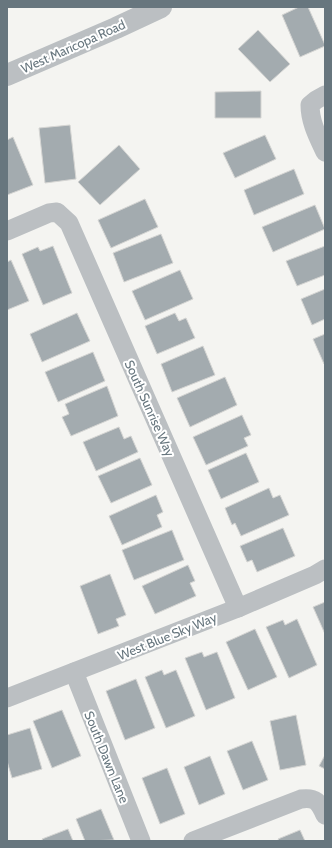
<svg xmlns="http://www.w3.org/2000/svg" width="332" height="848" viewBox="0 0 332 848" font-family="Cabin,sans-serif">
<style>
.building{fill:#a3abaf;stroke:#d5d5d3}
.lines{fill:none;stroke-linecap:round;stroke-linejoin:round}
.minor{stroke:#bbbfc2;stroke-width:19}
.tertiary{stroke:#bbbfc2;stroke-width:22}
.labels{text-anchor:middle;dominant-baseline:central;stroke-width:4;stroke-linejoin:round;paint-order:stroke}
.street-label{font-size:13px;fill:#67767e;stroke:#fff}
</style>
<rect width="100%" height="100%" fill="#f4f4f1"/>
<g class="building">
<polygon points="299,7 308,7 325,45 325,46 300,57 282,15"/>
<polygon points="258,30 290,64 270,82 238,49"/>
<polygon points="261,91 261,118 215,118 215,92"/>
<polygon points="70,125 76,179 45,183 39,128"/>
<polygon points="265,135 276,159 235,178 223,153"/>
<polygon points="13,137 33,185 7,195 7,140"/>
<polygon points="119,145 140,169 100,205 78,182"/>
<polygon points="294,169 304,194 254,215 244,190"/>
<polygon points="145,199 158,227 111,248 98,220"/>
<polygon points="315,205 325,229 273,252 262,227"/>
<polygon points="161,234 173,263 124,282 113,253"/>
<polygon points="53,246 72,293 43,305 22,254 38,247 40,251"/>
<polygon points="325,246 325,275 297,286 286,261"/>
<polygon points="11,260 29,301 7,310 7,262"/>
<polygon points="180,270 193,299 145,320 132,291"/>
<polygon points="325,289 325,319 312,325 301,299"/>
<polygon points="77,313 90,341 42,362 30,334"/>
<polygon points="175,313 179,321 186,318 195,338 157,354 145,326"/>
<polygon points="325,334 325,363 324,364 313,339"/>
<polygon points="203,346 215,375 172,392 161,364"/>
<polygon points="93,352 105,381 58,402 45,372"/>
<polygon points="225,377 237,405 190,427 177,398"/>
<polygon points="107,386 118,416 71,436 62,417 69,414 65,404"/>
<polygon points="242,415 251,435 244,438 248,446 206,465 193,437"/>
<polygon points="119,427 124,439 131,436 138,452 96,471 83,442"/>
<polygon points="246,453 259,482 221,499 208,470"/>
<polygon points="140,458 152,485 111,503 98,476"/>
<polygon points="269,488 273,498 280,495 289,515 241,536 235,523 232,525 225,508"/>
<polygon points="156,495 163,512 157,515 162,527 122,545 109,516"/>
<polygon points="283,528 295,556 257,572 252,560 247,562 240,546"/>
<polygon points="172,530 184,560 134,580 122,550"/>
<polygon points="188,565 195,581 190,583 196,596 155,614 142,586"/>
<polygon points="110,574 126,615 116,619 119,626 98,634 80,586"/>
<polygon points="325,602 325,634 313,607"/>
<polygon points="297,619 317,665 289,678 266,627 283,620 285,625"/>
<polygon points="255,629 277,677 248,690 226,642"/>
<polygon points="202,652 204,657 217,652 235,698 206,710 185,658"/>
<polygon points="162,670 164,675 176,670 195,716 166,728 145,677"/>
<polygon points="136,679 155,728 125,740 106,691"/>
<polygon points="62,710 81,756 52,768 33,721"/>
<polygon points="296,715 306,765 280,770 270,721"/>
<polygon points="30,728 42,769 12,778 7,761 7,735"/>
<polygon points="252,741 268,780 243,790 227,751"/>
<polygon points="325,755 325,769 319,766"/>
<polygon points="210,756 225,794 199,805 184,767"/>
<polygon points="167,768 185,814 160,824 142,778"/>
<polygon points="101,809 114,840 85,841 76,819"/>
<polygon points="68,829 73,841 43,841 42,839"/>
<polygon points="300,830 305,841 279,841 278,839"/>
</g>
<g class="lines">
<g class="minor">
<path d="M325 95 316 100 310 105C310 122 318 137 325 152"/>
<polyline points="7,231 49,213 57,212 69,223 238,608"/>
<polyline points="74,672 141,841"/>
<polyline points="7,698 238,608 315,575 325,569"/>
<path d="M193 841 301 799C316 797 319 802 325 815"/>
</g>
<polyline class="tertiary" points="7,75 116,28 161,7"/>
</g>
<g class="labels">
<g class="street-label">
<text transform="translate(73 46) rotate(-24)">West Maricopa Road</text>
<text transform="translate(150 408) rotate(66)">South Sunrise Way</text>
<text transform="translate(167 636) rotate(-22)">West Blue Sky Way</text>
<text transform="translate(107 757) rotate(68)">South Dawn Lane</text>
</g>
</g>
<rect width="332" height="848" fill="none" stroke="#67767e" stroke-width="16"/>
</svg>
